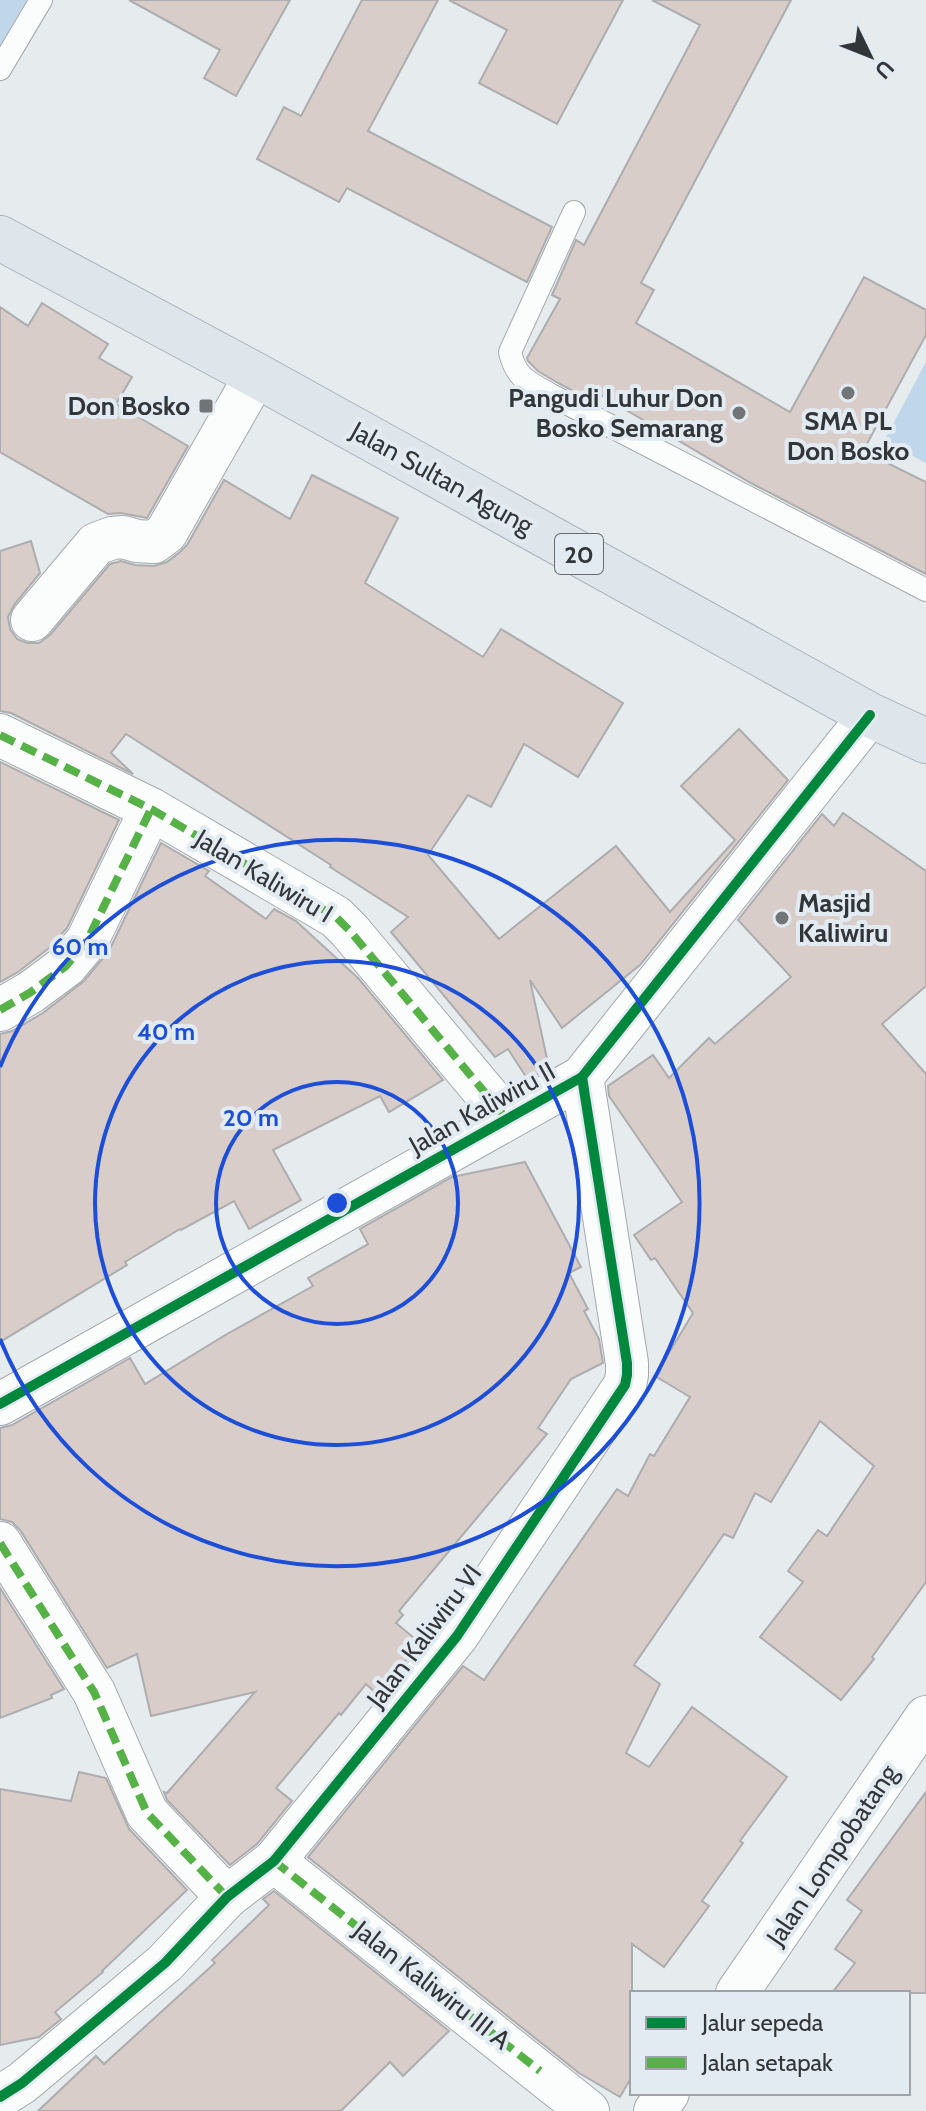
<svg xmlns="http://www.w3.org/2000/svg" width="926" height="2111" viewBox="0 0 926 2111" font-family="Cabin,sans-serif">
<style>
.green{fill:#c0d6ea}
.building{fill:#d9cdca;stroke:#acadae;stroke-width:2}
.lines{fill:none;stroke-linecap:round;stroke-linejoin:round}
.service-casing{stroke:#a6a9ac;stroke-width:24}
.minor-casing{stroke:#a6a9ac;stroke-width:44}
.trunk-casing{stroke:#a6b2bb;stroke-width:46}
.service{stroke:#fbfcfc;stroke-width:22}
.minor{stroke:#fbfcfc;stroke-width:42}
.trunk{stroke:#dee6ec;stroke-width:44}
.quiet{stroke:#56b246;stroke-width:8;stroke-dasharray:16 8;stroke-linecap:butt}
.cycleway-casing{stroke:#e3ebf2;stroke-width:15}
.cycleway{stroke:#00873e;stroke-width:10}
.ring{fill:none;stroke:#1d4ed8;stroke-width:4}
.poi-dot{fill:#727578;stroke:#e3ebf2;stroke-width:3}
.labels{text-anchor:middle;dominant-baseline:central;stroke-width:8;stroke-linejoin:round;paint-order:stroke}
.shield{fill:#e3ebf2;stroke:#686c70;stroke-width:2}
.shield-label{font-size:24px;font-weight:bold;fill:#333639}
.poi-label{font-size:26px;font-weight:bold;fill:#333639;stroke:#e3ebf2;text-anchor:end}
.street-label{font-size:26px;fill:#333639;stroke:#e3ebf2}
.centre{fill:#1d4ed8;stroke:#e3ebf2;stroke-width:4}
.ring-label{font-size:24px;text-anchor:middle;font-weight:bold;fill:#1d4ed8;stroke:#e3ebf2;stroke-width:8;stroke-linejoin:round;paint-order:stroke}
</style>
<rect width="100%" height="100%" fill="#e6ebee"/>
<g class="green">
<polygon points="0,0 27,0 0,46"/>
<polygon points="926,362 926,463 884,441"/>
</g>
<g class="building">
<polygon points="129,0 290,0 236,96 204,78 220,50"/>
<polygon points="362,0 438,0 368,131 552,227 527,282 347,188 339,202 257,159 284,107 301,116"/>
<polygon points="449,0 623,0 557,124 479,83 507,30"/>
<polygon points="652,0 791,0 641,283 654,290 636,323 790,412 864,277 926,310 926,335 863,451 926,482 926,574 751,483 597,393 592,401 558,383 538,371 528,361 527,358 560,299 552,295 576,240 584,245 700,25"/>
<polygon points="42,303 108,344 99,358 132,377 116,404 188,446 147,518 121,513 108,514 0,452 0,307 28,326"/>
<polygon points="312,475 398,518 365,583 483,657 501,629 623,703 578,777 524,744 491,807 468,795 428,855 499,939 616,846 670,912 735,840 681,786 739,729 788,780 640,965 562,1028 530,980 549,1068 528,1080 508,1049 495,1057 391,932 408,917 330,867 331,865 126,734 111,753 133,774 11,713 0,711 0,551 31,541 40,573 14,605 8,617 10,629 17,639 27,643 39,643 50,635 110,564 121,561 135,565 154,566 167,562 180,552 187,545 224,480 290,519"/>
<polygon points="0,762 119,820 67,928 49,948 18,972 0,982"/>
<polygon points="843,813 926,871 926,986 882,1024 926,1074 926,1582 872,1657 874,1659 841,1700 760,1637 803,1582 788,1571 818,1530 827,1536 874,1466 820,1421 771,1502 755,1493 733,1538 724,1534 634,1665 660,1684 626,1753 649,1767 692,1707 787,1777 740,1841 743,1843 702,1901 709,1906 664,1967 632,1944 632,2076 620,2097 579,2073 308,1857 463,1666 484,1680 617,1489 628,1496 650,1454 654,1456 690,1397 655,1376 693,1313 655,1258 651,1260 634,1235 682,1202 609,1096 608,1086 653,1055 669,1078 709,1038 715,1044 791,977 738,920 822,814 834,826"/>
<polygon points="161,843 209,871 205,876 266,919 274,909 296,921 358,978 443,1080 389,1112 380,1096 273,1150 301,1200 249,1229 234,1201 181,1230 180,1229 125,1262 127,1265 0,1342 0,1034 12,1031 43,1013 84,981 109,951"/>
<polygon points="525,1162 581,1267 569,1273 588,1309 584,1311 599,1339 603,1363 571,1379 538,1428 547,1434 399,1611 403,1615 396,1623 420,1643 378,1695 366,1684 341,1715 339,1713 276,1788 292,1801 257,1844 230,1865 167,1800 164,1792 167,1793 255,1692 151,1716 137,1654 107,1668 20,1530 12,1522 0,1519 0,1428 12,1425 130,1358 145,1384 227,1334 313,1286 308,1278 368,1244 360,1229 452,1177"/>
<polygon points="0,1588 64,1689 51,1695 52,1698 0,1718"/>
<polygon points="79,1772 106,1778 129,1829 187,1890 102,1971 103,1972 55,2012 61,2019 39,2037 0,2045 0,1789 71,1801"/>
<polygon points="926,1792 926,1993 832,1993 855,1963 835,1949 862,1911 847,1900"/>
<polygon points="274,1891 449,2031 403,2076 390,2062 341,2111 38,2111 96,2056 104,2064 215,1963 212,1960 269,1905 263,1899"/>
</g>
<g class="lines">
<g class="service-casing">
<g id="service">
<polyline points="0,69 41,0"/>
<path d="M574 212 510 352C516 379 529 382 551 395L926 590"/>
</g>
</g>
<g class="minor-casing">
<g id="minor">
<polyline points="32,620 96,544 112,538 123,537 137,541 154,542 166,533 248,389 254,374"/>
<polyline points="0,735 151,809 336,917 350,931 507,1119"/>
<polyline points="0,1010 31,992 66,966 87,941 151,809"/>
<polyline points="0,1404 582,1077 870,715"/>
<polyline points="0,1543 94,1692 147,1813 227,1897"/>
<polyline points="274,1861 588,2111"/>
<polyline points="737,1993 926,1717"/>
<polyline points="0,2097 22,2083 165,1963 227,1897 274,1861 457,1636 625,1385 627,1375 627,1363 582,1077"/>
<polyline points="655,2111 668,2093"/>
</g>
</g>
<g class="trunk-casing">
<polyline id="trunk" points="0,238 254,374 870,715 926,741"/>
</g>
<use href="#service" class="service"/>
<use href="#minor" class="minor"/>
<use href="#trunk" class="trunk"/>
<g class="quiet">
<polyline points="0,735 151,809 336,917 350,931 507,1119"/>
<polyline points="0,1010 31,992 66,966 87,941 151,809"/>
<polyline points="0,1543 94,1692 147,1813 227,1897"/>
<polyline points="274,1861 540,2071"/>
</g>
<g class="cycleway-casing">
<g id="cycleway">
<polyline points="0,1404 582,1077 870,715"/>
<polyline points="0,2097 22,2083 165,1963 227,1897 274,1861 457,1636 625,1385 627,1375 627,1363 582,1077"/>
</g>
</g>
<use href="#cycleway" class="cycleway"/>
</g>
<g class="ring">
<circle cx="337" cy="1203" r="121"/>
<circle cx="337" cy="1203" r="242"/>
<path d="M0 1067A363 363 0 1 1 0 1339"/>
</g>
<g class="poi-dot">
<circle cx="848" cy="393" r="8"/>
<rect x="198" y="398" width="16" height="16" rx="4"/>
<circle cx="739" cy="413" r="8"/>
<circle cx="782" cy="918" r="8"/>
</g>
<g class="labels">
<rect class="shield" x="555" y="534" width="48" height="40" rx="6"/>
<g class="shield-label">
<text x="579" y="554">20</text>
</g>
<g class="poi-label">
<text x="723" y="398">Pangudi Luhur Don<tspan x="723" dy="30">Bosko Semarang</tspan></text>
<text x="190" y="406">Don Bosko</text>
<text x="848" y="421" text-anchor="middle">SMA PL<tspan x="848" dy="30">Don Bosko</tspan></text>
<text x="798" y="903" text-anchor="start">Masjid<tspan x="798" dy="30">Kaliwiru</tspan></text>
</g>
<g class="street-label">
<text transform="translate(442 478) rotate(29)">Jalan Sultan Agung</text>
<text transform="translate(264 876) rotate(31)">Jalan Kaliwiru I</text>
<text transform="translate(482 1108) rotate(-29)">Jalan Kaliwiru II</text>
<text transform="translate(424 1636) rotate(-53)">Jalan Kaliwiru VI</text>
<text transform="translate(832 1855) rotate(-56)">Jalan Lompobatang</text>
<text transform="translate(432 1985) rotate(38)">Jalan Kaliwiru III A</text>
</g>
</g>
<circle cx="337" cy="1203" r="12" class="centre"/>
<g class="ring-label">
<text x="80" y="955">60 m</text>
<text x="166" y="1040">40 m</text>
<text x="251" y="1126">20 m</text>
</g>
<rect x="630" y="1991" width="280" height="104" fill="#e3ebf2" stroke="#9da3a8" stroke-width="2"/>
<rect x="646" y="2017" width="40" height="12" fill="#00873e" stroke="#9da3a8" stroke-width="2"/>
<text x="702" y="2031" font-size="24" fill="#333639">Jalur sepeda</text>
<rect x="646" y="2057" width="40" height="12" fill="#56b246" stroke="#9da3a8" stroke-width="2"/>
<text x="702" y="2071" font-size="24" fill="#333639">Jalan setapak</text>
<g transform="translate(870 56) rotate(133)" stroke="#e3ebf2" stroke-width="6" paint-order="stroke">
<path d="M0-6L14 30L0 20L-14 30Z" fill="#333639"/>
<text y="-12" font-size="22" font-weight="bold" text-anchor="middle" fill="#333639">U</text>
</g>
</svg>
